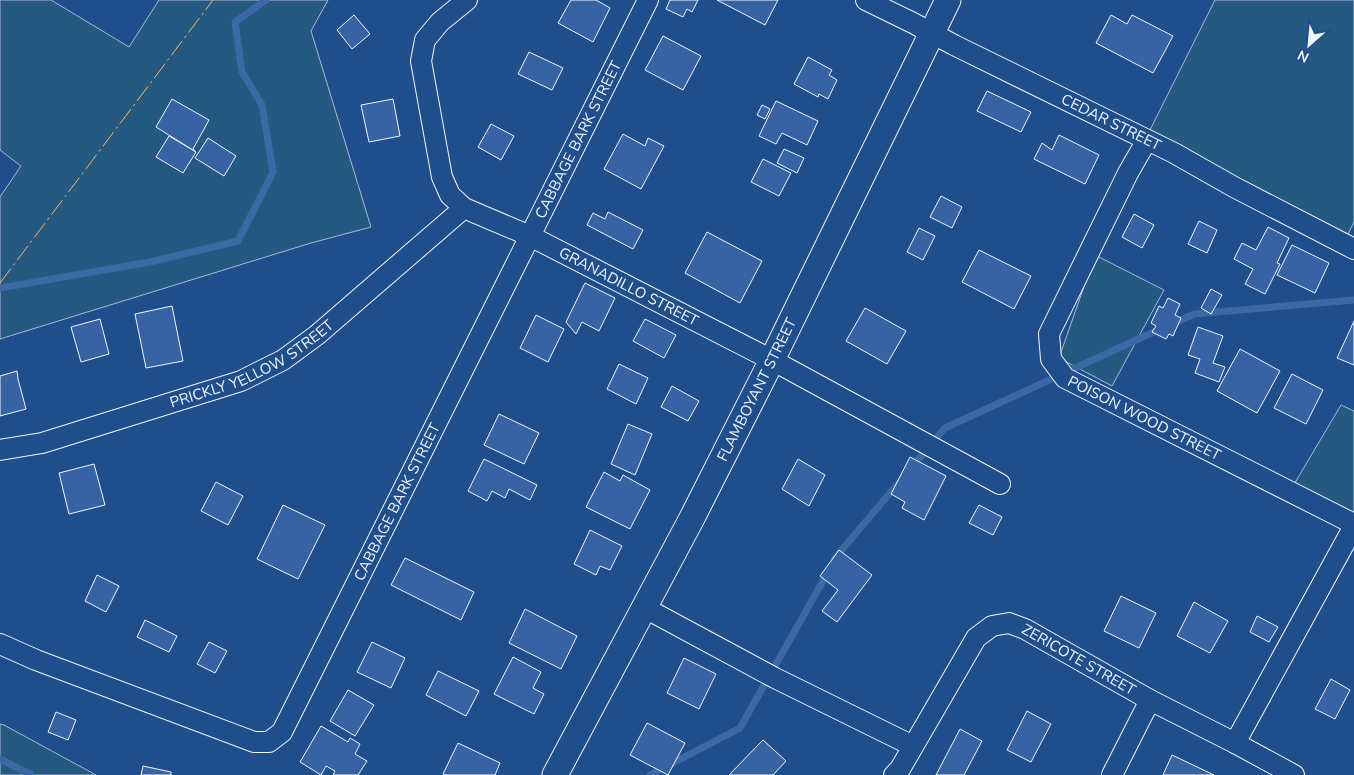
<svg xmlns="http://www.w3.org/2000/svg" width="1354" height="775" viewBox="0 0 1354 775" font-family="'Nunito Sans',sans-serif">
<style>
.green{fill:#245a82;stroke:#a8bbd7}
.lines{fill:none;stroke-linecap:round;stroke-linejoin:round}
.stream{stroke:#3b69a3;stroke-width:7}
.building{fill:#3563a3;stroke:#f2f6ff}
.minor-casing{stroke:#f2f6ff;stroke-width:22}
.tertiary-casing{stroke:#f2f6ff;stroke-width:27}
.minor{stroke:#1f4e8c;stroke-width:20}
.tertiary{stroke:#1f4e8c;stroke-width:25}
.power{stroke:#ffb74d;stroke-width:1;stroke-dasharray:18 4 2.5 4;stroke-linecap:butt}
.labels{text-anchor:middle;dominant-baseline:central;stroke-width:4;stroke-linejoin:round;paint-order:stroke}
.street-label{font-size:15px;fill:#f2f6ff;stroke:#1f4e8c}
</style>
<rect width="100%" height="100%" fill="#1f4e8c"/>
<g class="green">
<polygon points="0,0 51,0 129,47 159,0 328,0 311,31 371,227 311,243 0,339 0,197 21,166 0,150"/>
<polygon points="1215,0 1354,0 1354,222 1347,236 1269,198 1194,154 1150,130"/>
<polygon points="1095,255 1164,290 1112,386 1059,358"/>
<polygon points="1341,405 1354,411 1354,514 1293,486"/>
<polygon points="0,724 4,725 96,775 0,775"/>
</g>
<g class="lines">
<g class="stream">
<polyline points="0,288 150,262 238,241 273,172 262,105 242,72 235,22 266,0"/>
<polyline points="1172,324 1194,314 1354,300"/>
<polyline points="911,468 945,428 1160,329"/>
<polyline points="835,558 901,480"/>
<polyline points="0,759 32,775"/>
<polyline points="650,775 740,728 828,572"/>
</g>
</g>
<g class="building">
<polygon points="571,0 596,0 610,8 593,42 558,23"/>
<polygon points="670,0 698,0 692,12 687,9 683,17 666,9"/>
<polygon points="717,0 778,0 765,25"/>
<polygon points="354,15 370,34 352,49 337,30"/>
<polygon points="1111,15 1127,24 1132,15 1173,36 1153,73 1096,43"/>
<polygon points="663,36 701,56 683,90 645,70"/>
<polygon points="529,52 563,68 552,90 518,74"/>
<polygon points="808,57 832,70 829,75 837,80 828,99 819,94 818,97 794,84"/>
<polygon points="987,91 1031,112 1021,132 977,111"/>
<polygon points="172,99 209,120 193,149 196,152 156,127"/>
<polygon points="393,99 400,136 369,142 361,105"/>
<polygon points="776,101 818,121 807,145 782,133 776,144 759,136"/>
<polygon points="762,105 770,109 765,119 757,115"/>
<polygon points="491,124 514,136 501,160 478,147"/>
<polygon points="623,134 645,146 648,138 664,146 641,189 604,169"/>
<polygon points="1059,135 1099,155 1085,184 1034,159 1042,143 1052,150"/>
<polygon points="169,136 196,152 183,173 156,157"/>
<polygon points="208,138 236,156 224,176 195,158"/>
<polygon points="784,149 804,158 797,173 777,163"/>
<polygon points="763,159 791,173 779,196 751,182"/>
<polygon points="941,196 962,207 952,228 930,217"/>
<polygon points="608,212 643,230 633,249 587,225 593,213 605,219"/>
<polygon points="1134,214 1154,225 1142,248 1122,237"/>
<polygon points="1199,221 1217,230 1207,253 1188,244"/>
<polygon points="1268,227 1289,238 1277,263 1280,264 1265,294 1245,284 1253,269 1234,259 1242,243 1256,250"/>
<polygon points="919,228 935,236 923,260 907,252"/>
<polygon points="707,232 762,261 740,303 685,273"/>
<polygon points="1292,245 1329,263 1315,293 1277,275"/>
<polygon points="979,250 1031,276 1014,309 962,282"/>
<polygon points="585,283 615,298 599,331 582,322 576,334 566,322"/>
<polygon points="1211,289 1222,295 1211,314 1201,308"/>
<polygon points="1168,298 1180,304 1175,315 1181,318 1173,336 1169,334 1166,339 1152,332 1156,326 1151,323 1159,306 1163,308"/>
<polygon points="172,306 183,361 146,368 135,314"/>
<polygon points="865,308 906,331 887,364 846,341"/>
<polygon points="536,315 564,329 548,362 520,348"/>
<polygon points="100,319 109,354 81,362 71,327"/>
<polygon points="645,319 676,335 664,358 633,341"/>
<polygon points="1354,321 1354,365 1337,358"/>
<polygon points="1198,327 1223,336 1213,363 1225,367 1219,382 1195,373 1200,359 1188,355"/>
<polygon points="1240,349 1280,371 1257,413 1217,391"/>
<polygon points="619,364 648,378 636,404 607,389"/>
<polygon points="17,371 18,379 26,409 0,416 0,376"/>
<polygon points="1292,374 1323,390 1306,424 1274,408"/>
<polygon points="672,386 699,401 688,421 661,407"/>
<polygon points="499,414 539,433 524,464 484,445"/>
<polygon points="628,424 652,434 635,475 611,464"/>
<polygon points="910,457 946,476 924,520 902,508 905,502 891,494"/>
<polygon points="484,459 537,485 530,500 509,489 505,498 492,491 487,501 468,491"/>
<polygon points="798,459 825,475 809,506 782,489"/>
<polygon points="94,464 105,505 69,514 59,473"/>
<polygon points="604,472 620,481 623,475 650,490 630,529 586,507"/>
<polygon points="216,482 243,496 228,525 201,511"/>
<polygon points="283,505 325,525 298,579 257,559"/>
<polygon points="979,505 1002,517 993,535 969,523"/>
<polygon points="590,530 622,546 610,570 600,566 596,575 574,564"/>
<polygon points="839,550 872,575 837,622 822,611 838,590 820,576"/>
<polygon points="405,558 474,592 461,620 391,585"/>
<polygon points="97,575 119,586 106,612 85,601"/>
<polygon points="1121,596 1156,613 1139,648 1104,631"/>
<polygon points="1194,602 1228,621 1210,653 1177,636"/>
<polygon points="525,609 577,636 561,669 509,643"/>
<polygon points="1257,616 1278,627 1269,642 1250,632"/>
<polygon points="145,620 177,636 169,652 137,637"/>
<polygon points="209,642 227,651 215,673 197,664"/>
<polygon points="372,642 405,658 391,688 357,672"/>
<polygon points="513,657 541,672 533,688 544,694 534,714 494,694"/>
<polygon points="684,658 716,674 699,709 667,693"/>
<polygon points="438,671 479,691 466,716 426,695"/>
<polygon points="1331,679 1350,690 1335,719 1315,709"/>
<polygon points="348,690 374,705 355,736 330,721"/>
<polygon points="1027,711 1051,724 1031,762 1007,750"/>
<polygon points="56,712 76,720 68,740 48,732"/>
<polygon points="647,723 685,743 668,775 630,755"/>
<polygon points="321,726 348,742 350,738 360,744 355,754 367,761 358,775 333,775 335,771 326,766 321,775 300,762"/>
<polygon points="960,729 982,741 964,775 936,775"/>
<polygon points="763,740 786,761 773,775 729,775"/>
<polygon points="458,743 500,763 495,775 446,775 443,774"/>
<polygon points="1172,755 1214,775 1163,775"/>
<polygon points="143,766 171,772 171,775 141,775"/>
</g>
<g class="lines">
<g class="minor-casing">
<g id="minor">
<path id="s1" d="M467 0 440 22 425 40 421 61 442 177 450 195 464 208 530 236 772 360 1000 484"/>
<path id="s2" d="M866 0 913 23 954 45 1174 153 1234 187 1354 249"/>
<path id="s3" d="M1147 140 1128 173 1049 334 1051 359 1065 378 1354 524"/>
<path id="s4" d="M0 450 42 443 241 381 283 360 317 335 464 208"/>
<polyline points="645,608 775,678 913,746"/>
<path id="s5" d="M0 644 36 660 254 742H269L282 732 648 0"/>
<polyline points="1235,743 1354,526"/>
<path id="s6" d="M894 775 900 769 976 638 992 626 1009 623 1025 629 1150 700 1235 743 1294 775"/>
<polyline points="1112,775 1150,700"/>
</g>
</g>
<g class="tertiary-casing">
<g id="tertiary">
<path id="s7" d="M555 775 692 518 772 360 948 0"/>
</g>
</g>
<use href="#minor" class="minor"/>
<use href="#tertiary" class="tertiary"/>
<polyline class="power" points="0,283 213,0"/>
</g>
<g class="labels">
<g class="street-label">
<text stroke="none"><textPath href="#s2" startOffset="274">CEDAR STREET</textPath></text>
<text stroke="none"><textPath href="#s5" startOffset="966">CABBAGE BARK STREET</textPath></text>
<text stroke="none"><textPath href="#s1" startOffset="419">GRANADILLO STREET</textPath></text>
<text stroke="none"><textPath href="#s4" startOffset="268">PRICKLY YELLOW STREET</textPath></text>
<text stroke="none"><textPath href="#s7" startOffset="435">FLAMBOYANT STREET</textPath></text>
<text stroke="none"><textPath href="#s3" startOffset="355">POISON WOOD STREET</textPath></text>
<text stroke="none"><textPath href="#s5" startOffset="561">CABBAGE BARK STREET</textPath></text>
<text stroke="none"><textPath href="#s6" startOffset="276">ZERICOTE STREET</textPath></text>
</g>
</g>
<g transform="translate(1309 45) rotate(207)" stroke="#1f4e8c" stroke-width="4" paint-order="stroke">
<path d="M0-4L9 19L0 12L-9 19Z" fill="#f2f6ff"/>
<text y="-8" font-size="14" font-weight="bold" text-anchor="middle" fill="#f2f6ff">N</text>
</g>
</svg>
